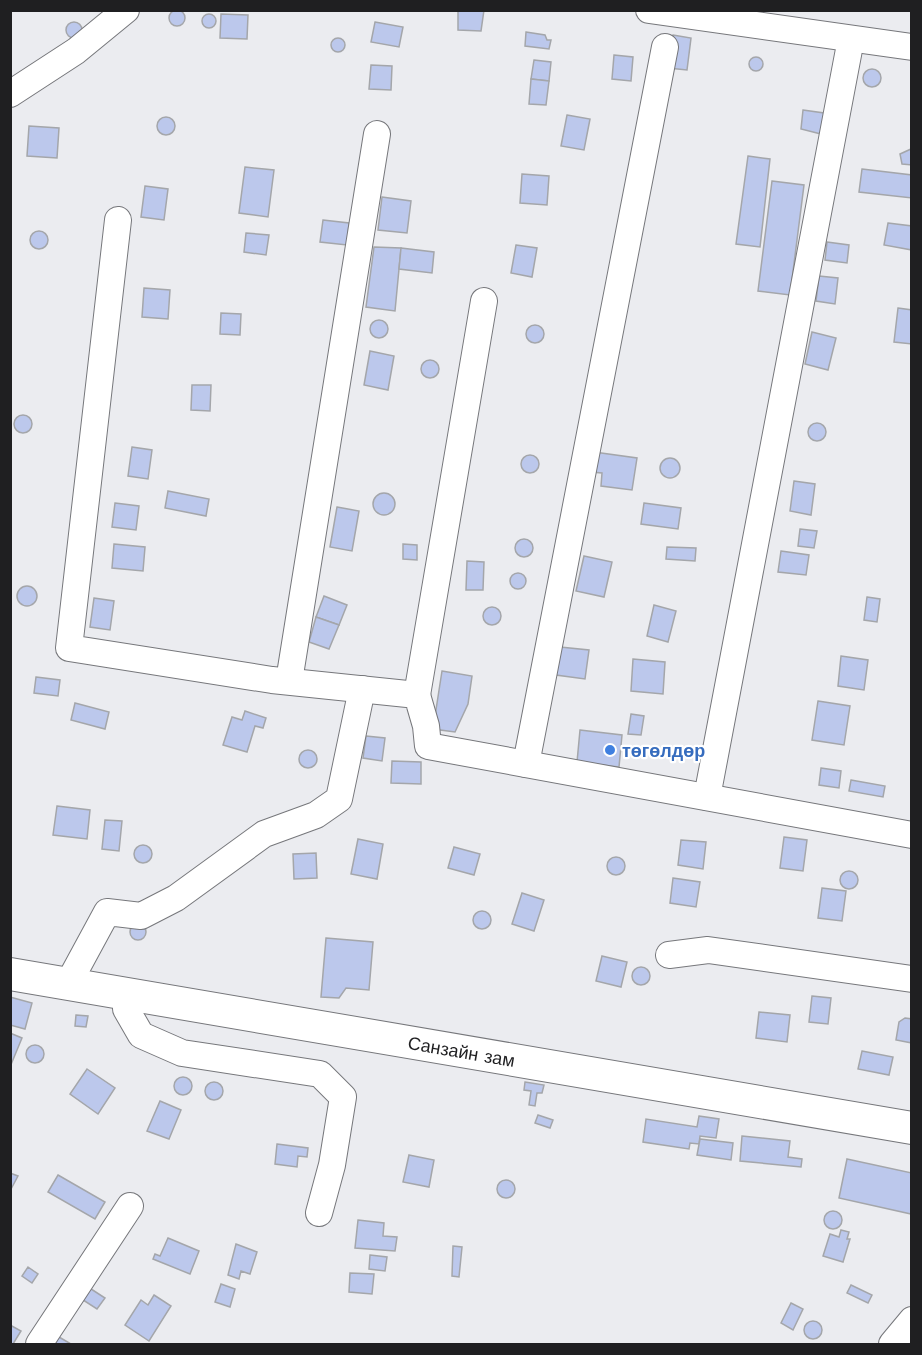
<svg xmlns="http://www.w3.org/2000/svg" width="922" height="1355" viewBox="0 0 922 1355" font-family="'Work Sans',sans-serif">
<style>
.building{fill:#bcc8ec;stroke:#a4a6aa;stroke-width:1.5}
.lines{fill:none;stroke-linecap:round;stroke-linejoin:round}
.minor-casing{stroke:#76777b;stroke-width:28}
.major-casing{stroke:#76777b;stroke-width:34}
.minor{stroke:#fff;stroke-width:26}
.major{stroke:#fff;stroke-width:32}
.shop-dot{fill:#3f7fe0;stroke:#fff;stroke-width:2}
.labels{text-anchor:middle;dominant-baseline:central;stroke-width:4.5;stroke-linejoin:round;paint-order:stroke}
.shop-label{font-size:18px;font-weight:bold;fill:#366cbe;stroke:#fff;text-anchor:start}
.street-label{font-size:18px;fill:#1f1f21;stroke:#fff}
</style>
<rect width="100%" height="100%" fill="#ebecf0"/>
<g class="building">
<circle cx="177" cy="18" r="8"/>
<polygon points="458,10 484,10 481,31 458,30"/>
<circle cx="209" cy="21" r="7"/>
<polygon points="221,14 248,15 247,39 220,38"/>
<polygon points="375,22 403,27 399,47 371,42"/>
<circle cx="74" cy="30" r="8"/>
<polygon points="526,32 545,35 547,40 551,40 549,49 525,46"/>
<polygon points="673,35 691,38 687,70 668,68"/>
<circle cx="338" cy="45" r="7"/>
<polygon points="614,55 633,57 631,81 612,79"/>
<circle cx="756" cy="64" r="7"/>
<polygon points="534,60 551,62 549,81 531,79"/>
<polygon points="371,65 392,66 391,90 369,89"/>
<circle cx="872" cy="78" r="9"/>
<polygon points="531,79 549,81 546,105 529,104"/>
<polygon points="803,110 824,113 821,134 801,129"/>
<polygon points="567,115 590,119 584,150 561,146"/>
<circle cx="166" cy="126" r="9"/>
<polygon points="29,126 59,128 57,158 27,156"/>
<polygon points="911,149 912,165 902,164 900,154"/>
<polygon points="748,156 770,159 760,247 736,244"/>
<polygon points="245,167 274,170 268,217 239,213"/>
<polygon points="862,169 912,175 912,198 859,192"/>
<polygon points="522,174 549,176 547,205 520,203"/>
<polygon points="772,181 804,185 790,295 758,291"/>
<polygon points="145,186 168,189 164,220 141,217"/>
<polygon points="382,197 411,201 407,233 378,230"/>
<polygon points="323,220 349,223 347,245 320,242"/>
<polygon points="888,223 912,226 912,250 884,245"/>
<circle cx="39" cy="240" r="9"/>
<polygon points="246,233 269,235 266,255 244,252"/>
<polygon points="827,242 849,245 847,263 825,260"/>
<polygon points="516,245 537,248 532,277 511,273"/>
<polygon points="374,247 401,248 395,311 366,307"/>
<polygon points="401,248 434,252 432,273 399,269"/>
<polygon points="819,276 838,278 835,304 816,301"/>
<polygon points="144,288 170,290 168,319 142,317"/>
<polygon points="898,308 912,310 912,344 894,342"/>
<polygon points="221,313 241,314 240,335 220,334"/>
<circle cx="379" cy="329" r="9"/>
<circle cx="535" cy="334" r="9"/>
<polygon points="812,332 836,338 828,370 805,364"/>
<polygon points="370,351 394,356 388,390 364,385"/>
<circle cx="430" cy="369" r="9"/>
<polygon points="192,385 211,385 210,411 191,410"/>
<circle cx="23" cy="424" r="9"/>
<circle cx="817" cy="432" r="9"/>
<polygon points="132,447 152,450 148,479 128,476"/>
<polygon points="594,452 637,458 632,490 601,486 602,473 591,472"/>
<circle cx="530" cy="464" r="9"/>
<circle cx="670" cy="468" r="10"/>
<polygon points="794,481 815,484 811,515 790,511"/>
<polygon points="168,491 209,499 206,516 165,508"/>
<circle cx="384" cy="504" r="11"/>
<polygon points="115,503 139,506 136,530 112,527"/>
<polygon points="644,503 681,508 678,529 641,524"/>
<polygon points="337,507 359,511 352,551 330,547"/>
<polygon points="800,529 817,531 814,548 798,546"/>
<circle cx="524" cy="548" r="9"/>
<polygon points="114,544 145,547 143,571 112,568"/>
<polygon points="403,544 417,545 417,560 403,559"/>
<polygon points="667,547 696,548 695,561 666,559"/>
<polygon points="781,551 809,555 806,575 778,572"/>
<polygon points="584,556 612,562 604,597 576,591"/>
<polygon points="467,561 484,562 483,590 466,590"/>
<circle cx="518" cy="581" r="8"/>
<circle cx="27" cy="596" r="10"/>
<polygon points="324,596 347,605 339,625 316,617"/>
<polygon points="867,597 880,599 877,622 864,620"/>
<polygon points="94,598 114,601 110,630 90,627"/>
<polygon points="654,605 676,611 668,642 647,636"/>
<circle cx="492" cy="616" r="9"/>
<polygon points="316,617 339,625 329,649 309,642"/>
<polygon points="560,647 589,650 585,679 556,675"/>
<polygon points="841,656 868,660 864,690 838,686"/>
<polygon points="633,659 665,662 663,694 631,691"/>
<polygon points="442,671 472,676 468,704 455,732 433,729"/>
<polygon points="36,677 60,680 58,696 34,693"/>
<polygon points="818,701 850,706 844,745 812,740"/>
<polygon points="75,703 109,712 105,729 71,720"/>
<polygon points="245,711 266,718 263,728 255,726 247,752 223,745 232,717 242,720"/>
<polygon points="631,714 644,716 641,735 628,734"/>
<polygon points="580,730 622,735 619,767 577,762"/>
<polygon points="366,736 385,738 382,761 363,758"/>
<circle cx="308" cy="759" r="9"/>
<polygon points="392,761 421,762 421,784 391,783"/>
<polygon points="821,768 841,771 839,788 819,785"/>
<polygon points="851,780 885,786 883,797 849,791"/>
<polygon points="57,806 90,810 87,839 53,835"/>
<polygon points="105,820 122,821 119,851 102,849"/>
<polygon points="784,837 807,840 803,871 780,868"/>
<polygon points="358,839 383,844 377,879 351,874"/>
<polygon points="681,840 706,842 703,869 678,865"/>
<circle cx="143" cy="854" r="9"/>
<polygon points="454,847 480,854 474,875 448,868"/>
<polygon points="316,853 317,878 294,879 293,854"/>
<circle cx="616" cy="866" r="9"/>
<circle cx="849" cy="880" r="9"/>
<polygon points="673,878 700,882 696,907 670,903"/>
<polygon points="822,888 846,891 842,921 818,918"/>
<polygon points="522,893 544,900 534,931 512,924"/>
<circle cx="482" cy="920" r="9"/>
<circle cx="138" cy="932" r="8"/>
<polygon points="326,938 373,942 369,990 346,988 339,998 321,997"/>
<polygon points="602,956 627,962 621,987 596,981"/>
<circle cx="641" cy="976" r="9"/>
<polygon points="812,996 831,998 828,1024 809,1022"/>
<polygon points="10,997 32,1003 25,1029 10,1025"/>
<polygon points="759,1012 790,1015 787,1042 756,1038"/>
<polygon points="76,1015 88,1016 86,1027 75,1026"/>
<polygon points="905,1018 912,1019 912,1043 896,1040 899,1022"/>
<polygon points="10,1033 22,1038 10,1067"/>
<circle cx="35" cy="1054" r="9"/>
<polygon points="862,1051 893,1057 889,1075 858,1069"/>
<polygon points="87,1069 115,1088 98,1114 70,1094"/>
<circle cx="183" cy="1086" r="9"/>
<polygon points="525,1082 544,1085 542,1093 537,1093 535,1106 529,1105 531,1091 524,1090"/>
<circle cx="214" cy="1091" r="9"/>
<polygon points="160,1101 181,1110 169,1139 147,1131"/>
<polygon points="538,1115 553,1120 550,1128 535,1123"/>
<polygon points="699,1116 719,1119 716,1138 700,1136 699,1144 690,1143 689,1149 643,1142 646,1119 697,1127"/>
<polygon points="742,1136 790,1141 788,1157 802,1159 801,1167 740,1161"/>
<polygon points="700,1139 733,1143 731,1160 697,1155"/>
<polygon points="277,1144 308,1148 307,1157 298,1156 297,1167 275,1164"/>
<polygon points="409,1155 434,1160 429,1187 403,1182"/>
<polygon points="847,1159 912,1173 911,1214 839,1198"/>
<polygon points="10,1173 18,1176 10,1191"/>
<polygon points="58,1175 105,1202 95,1219 48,1192"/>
<circle cx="506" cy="1189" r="9"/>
<circle cx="833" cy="1220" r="9"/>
<polygon points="358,1220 384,1223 383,1236 397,1237 395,1251 355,1248"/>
<polygon points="841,1230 849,1232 847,1239 850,1239 843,1262 823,1256 830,1234 839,1237"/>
<polygon points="168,1238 199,1251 190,1274 153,1259 155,1254 160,1256"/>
<polygon points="236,1244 257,1252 250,1274 241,1271 239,1279 228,1275"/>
<polygon points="453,1246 462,1247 459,1277 452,1276"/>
<polygon points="370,1255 387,1257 385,1271 369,1269"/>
<polygon points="28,1267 38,1274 32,1283 22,1276"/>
<polygon points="350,1273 374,1274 372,1294 349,1292"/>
<polygon points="221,1284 235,1289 230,1307 215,1302"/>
<polygon points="851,1285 872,1295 868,1303 847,1293"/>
<polygon points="88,1287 105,1298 97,1309 80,1298"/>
<polygon points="154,1295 171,1306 149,1341 125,1325 141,1300 148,1305"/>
<polygon points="791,1303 803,1309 793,1330 781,1323"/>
<circle cx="813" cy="1330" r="9"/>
<polygon points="10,1325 21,1331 13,1344 10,1344"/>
<polygon points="59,1337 71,1344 55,1344"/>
</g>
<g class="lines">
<g class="minor-casing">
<g id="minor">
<polyline points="649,10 912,47"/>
<polyline points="10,94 76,51 126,10"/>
<polyline points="118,220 69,648 272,680 417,695 426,726 428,746 912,835"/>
<polyline points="289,681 377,134"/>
<polyline points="417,695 484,301"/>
<polyline points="526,764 665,47"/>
<polyline points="707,797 851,39"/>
<polyline points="669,955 708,950 912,979"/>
<polyline points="68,984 107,912 141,916 176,898 264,834 316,815 339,799 362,689"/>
<polyline points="126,995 126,1009 141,1035 182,1053 320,1074 343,1097 332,1165 319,1213"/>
<polyline points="39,1344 130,1206"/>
<polyline points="892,1344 912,1320"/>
</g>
</g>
<g class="major-casing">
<g id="major">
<path id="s1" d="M10 974 912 1128"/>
</g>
</g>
<use href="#minor" class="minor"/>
<use href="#major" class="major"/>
</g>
<circle class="shop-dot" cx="610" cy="750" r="6"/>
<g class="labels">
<g class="shop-label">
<text x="622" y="750">төгөлдөр</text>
</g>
<g class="street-label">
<text stroke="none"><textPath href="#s1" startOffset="458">Санзайн зам</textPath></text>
</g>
</g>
<rect width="922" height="1355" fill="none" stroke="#1f1f21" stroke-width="24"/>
</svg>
